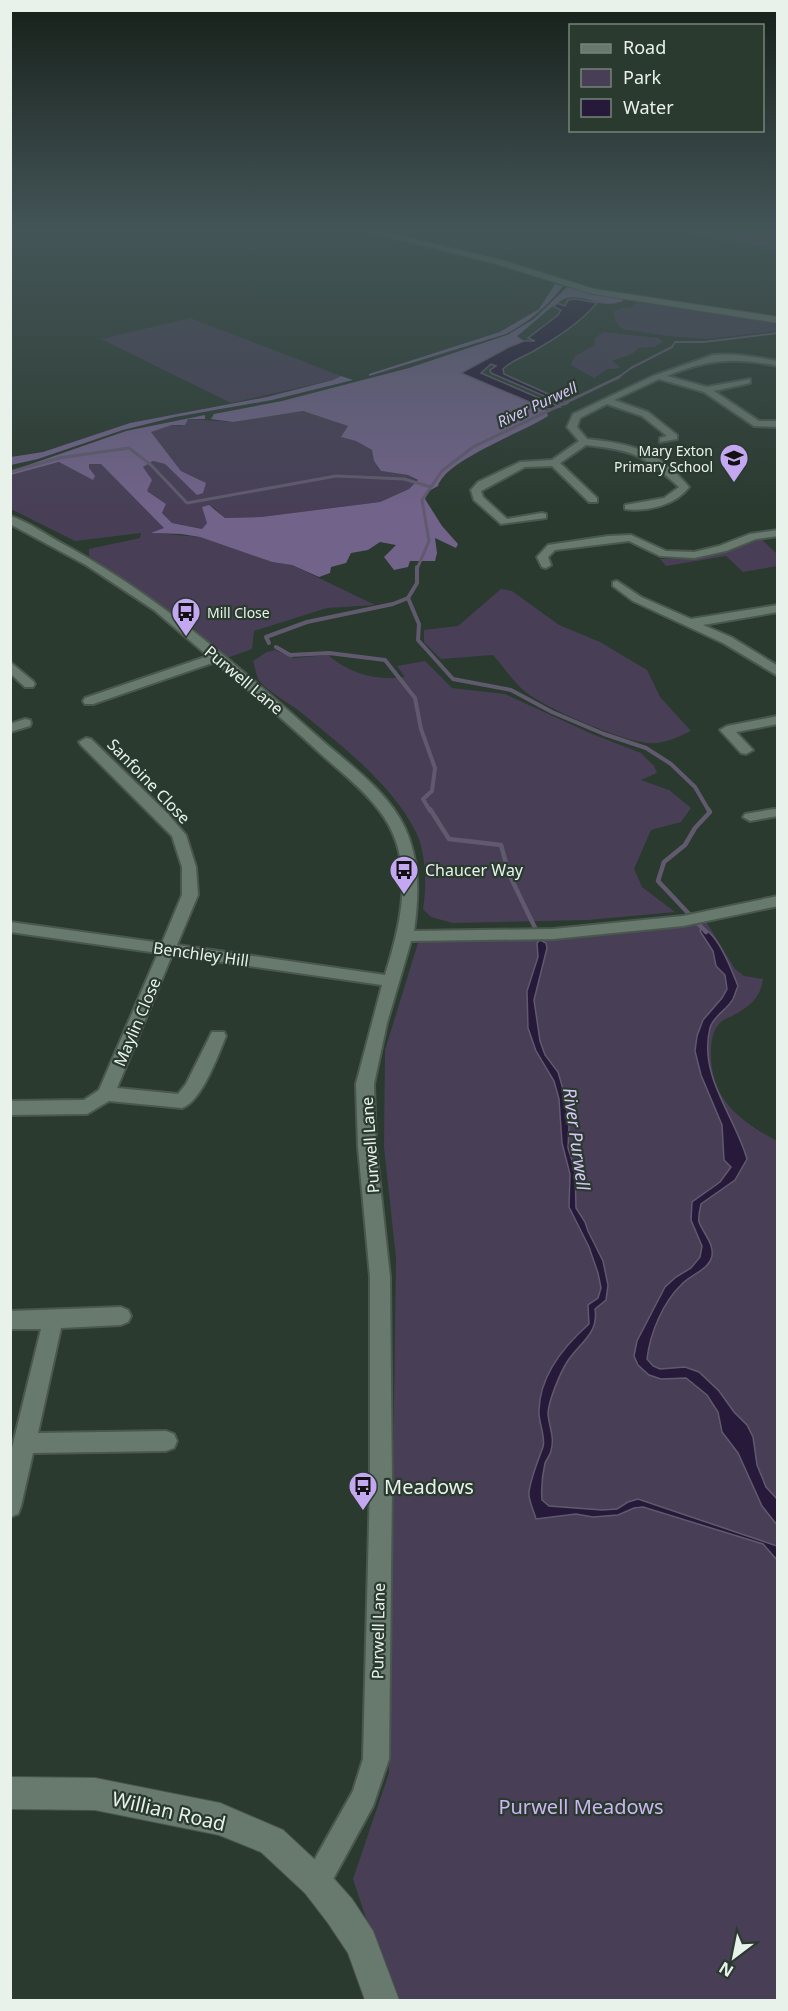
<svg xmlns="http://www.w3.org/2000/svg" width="788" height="2011" viewBox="0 0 788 2011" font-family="'Noto Sans',sans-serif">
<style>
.green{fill:#483f57}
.forest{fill:#72638a}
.water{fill:#271939;stroke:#615a6e;stroke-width:1.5}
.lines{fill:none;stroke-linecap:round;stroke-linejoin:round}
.stream-far3{stroke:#615a6e;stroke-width:2}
.stream-far2{stroke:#615a6e;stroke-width:3}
.stream-far1{stroke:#615a6e;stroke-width:4}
.stream{stroke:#615a6e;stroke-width:4.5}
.minor-casing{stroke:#4a574e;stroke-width:4}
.tertiary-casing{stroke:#4a574e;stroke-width:2}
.minor{fill:#687a6d;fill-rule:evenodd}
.tertiary{fill:#687a6d;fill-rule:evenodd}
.labels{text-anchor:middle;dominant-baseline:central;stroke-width:4.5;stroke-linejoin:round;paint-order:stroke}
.far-poi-label{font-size:14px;fill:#e8f2eb;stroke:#2a3a2f;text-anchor:end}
.far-water-label{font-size:15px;font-style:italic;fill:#d9c6f9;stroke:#2a3a2f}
.street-label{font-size:16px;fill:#e8f2eb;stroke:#2a3a2f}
.poi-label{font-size:16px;fill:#e8f2eb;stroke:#2a3a2f;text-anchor:start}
.water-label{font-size:18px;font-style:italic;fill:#d9c6f9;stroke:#2a3a2f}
.near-poi-label{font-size:20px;fill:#e8f2eb;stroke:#2a3a2f;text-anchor:start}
.near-park-label{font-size:20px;fill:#cdb4f4;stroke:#2a3a2f}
.near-street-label{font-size:20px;fill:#e8f2eb;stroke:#2a3a2f}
</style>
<rect width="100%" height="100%" fill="#2a3a2f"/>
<g class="green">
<polygon points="662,229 777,229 777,249"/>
<polygon points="637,302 777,323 777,331 707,339 667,336 622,329 616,322 613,312 620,308 630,308"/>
<polygon points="190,318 341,376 333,380 231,403 101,339"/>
<polygon points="603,332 658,338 663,342 654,347 639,348 632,354 612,361 621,368 607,369 594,378 571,365 575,356 595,345 594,339"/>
<path d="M303 411 348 426 342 437 356 441 372 450 374 461 381 471 408 475 418 481 409 489 380 502 261 517 225 518 213 507 207 523 202 529 172 523 162 513 166 504 147 491 143 467 153 461 165 464 183 481 205 483 181 471 151 432C160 426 170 424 181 426L188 419 233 422Z"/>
<polygon points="59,462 89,468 89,464 101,464 165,528 154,533 200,537 272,562 292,565 375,605 327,608 254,631 252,649 227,658 190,625 89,556 89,549 140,538 141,533 75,541 11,509 11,475"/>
<polygon points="759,537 777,554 777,566 743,572 726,556 666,566 660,559 683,559 725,551"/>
<path d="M501 589 512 591 559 625 600 642 647 670 660 697 691 731C678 737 662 745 647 743 620 740 544 708 523 690 512 680 503 666 493 655L441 659 424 642V630L458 626Z"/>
<path d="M275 650 294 658 328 655C350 674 377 681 405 677L397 666 425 661 452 688 505 694 592 734 641 753 654 766 657 773 641 780 669 790 691 808 681 822 651 830 634 869 642 887 675 912 588 920 453 923 431 917 423 909C427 886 426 853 416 832 391 783 340 744 298 710 289 703 264 689 258 679 256 674 255 667 253 661L267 652Z"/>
<path d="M707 923 735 969 744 976 763 979C760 999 749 1007 732 1016 728 1018 722 1020 720 1023 712 1030 711 1044 711 1054 711 1100 740 1121 777 1141V2000H393L353 1879 389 1773 396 1258 384 1147 385 1050 418 943C449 934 486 941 519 940 582 938 645 931 707 923Z"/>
</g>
<g class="forest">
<path d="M555 284 563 286C548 306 529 322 506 334L369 376V374L500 332 539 309Z"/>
<path d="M567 287 622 298 623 301C599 310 588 294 567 298 558 299 527 329 517 336L524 341 462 373 545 407 548 416C526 431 445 460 438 486L429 491 425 499 442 526 458 544 456 548 435 538 437 553 435 561H410L408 567 394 570 384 557 396 545 380 542 368 550 351 553 346 563 331 567 330 573 319 577 292 565 272 562 200 537 181 534 151 533 164 528 101 464H89V468L95 476 93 480 59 462 11 475V471L126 431 205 415V419H188L185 425H172L151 432 181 471 206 483 203 493 197 495 165 464 153 461 143 467 152 480 147 491 166 504 162 513 172 523 202 529 207 523 202 507 209 505 225 518 261 517 380 502 409 489 418 480 408 475 381 471 374 461 372 450 356 441 341 437 348 426 303 411 233 422 211 419 214 414 282 401 409 368 507 335 534 319Z"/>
<polygon points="341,376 353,380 272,400 175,417 123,430 38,459 11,465 11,457 43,452 130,423 267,397 333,380"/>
</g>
<g class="water">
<path d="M576 299 597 303C579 324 556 338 532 352 521 358 512 360 503 369L504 374 568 403 565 405 491 373 490 370 496 366 491 364 481 373 560 407 550 409 539 406 461 373 509 347 524 341H535L528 338 558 315 561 310 554 307 557 303 565 306 568 300Z"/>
<path d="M702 928C718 933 732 971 738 986 736 990 735 995 733 999 727 1010 713 1016 710 1028 698 1076 735 1116 747 1159L735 1180 701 1204C700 1209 698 1216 699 1222 703 1233 714 1243 712 1256 709 1270 690 1275 682 1284 663 1302 650 1333 647 1359L653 1366 660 1369 685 1367 699 1372 719 1391 734 1412 747 1425 753 1437 757 1465 766 1487 777 1499V1525L762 1506 738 1453 722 1432 718 1412 707 1395 686 1378 661 1379 649 1375 638 1365 634 1356 637 1341 665 1287 676 1277 691 1268 700 1257 702 1246 691 1220 692 1202 720 1182 731 1167 724 1160 722 1125 701 1075 695 1051 697 1036 703 1020 722 998 727 989 725 975 716 966 713 951 700 931Z"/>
<path d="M540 940 546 943 547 948 534 1000 540 1041 545 1055 558 1072 565 1096 569 1127 568 1148 575 1170 576 1208 585 1222 588 1231 603 1261 608 1285 606 1300 595 1309C599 1334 579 1343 567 1362 560 1373 548 1402 548 1414 549 1427 555 1437 551 1451 550 1455 547 1459 545 1463 542 1476 541 1487 542 1500L549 1506 602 1510 617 1509 628 1502 638 1499 777 1546V1560L763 1544 643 1507 634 1508 618 1515 593 1517 576 1514 536 1519C534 1511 528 1500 529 1492 531 1477 538 1461 543 1447 546 1436 538 1422 539 1410 540 1375 564 1346 589 1324L588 1305 598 1298 601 1288 598 1273 589 1247 569 1207 570 1174 562 1143 559 1099 554 1081 536 1051 528 1028 527 991 538 957 537 943Z"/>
</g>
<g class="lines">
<polyline class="stream-far3" points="616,379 631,368 672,347 675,342 704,342 778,333"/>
<g class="stream-far2">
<polyline points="10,472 59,458 129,448 151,465 187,503 336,476 404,479 431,487"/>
<polyline points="417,569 429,541 422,500 442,471 473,447 619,377"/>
</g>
<g class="stream-far1">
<polyline points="417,567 417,583 408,598 419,624 418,640 453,679 511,690 552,712 604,734 646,748 671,764 695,787 709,811"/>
<polyline points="269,643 266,637 307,622 393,604 408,598"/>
<polyline points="276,647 290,655 329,653 385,660 415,698 421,729 435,768 432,791 423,799 430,811"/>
</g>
<g class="stream">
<polyline points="430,809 449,839 501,845 509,874 538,934"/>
<polyline points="706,932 658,881 664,862 685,845 695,828 710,812 708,809"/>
</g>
<g class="minor-casing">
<g id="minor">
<path d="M713 355C735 353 756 357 778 361V366C734 357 708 359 667 376L707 387 750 379V383L714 391 759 421H778V427L754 426 704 392 659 379 614 400 648 412 677 435V439L660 442V438L667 436 642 416 607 404 580 418 577 427 587 439C633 444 658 450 689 487 676 505 647 512 625 509V505L664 498 679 487C644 455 633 450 586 445L560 463 597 498V502H589L552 466 525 467 481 491 483 497 507 519 542 513 546 514V518L501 524 474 500 471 490 478 482 520 462 552 460 579 441 567 427 573 414 653 376Z"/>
<path d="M10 516C29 522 46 535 63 544 157 595 237 665 317 736 347 763 387 790 405 828 420 861 419 896 414 931L553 929 683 916 778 896V906L683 926 553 939 411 941 387 1023 374 1084 376 1147 390 1277 392 1485 389 1759 373 1806 326 1892 316 1896 306 1892 302 1882 353 1791 363 1759 370 1485V1277L358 1147 356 1084 382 985 172 955 117 1088 178 1094 186 1084 212 1032H224L226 1036C218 1055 202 1101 182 1108L109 1101 87 1114 10 1115V1101L84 1100 99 1090 158 953 10 932V922L162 943 182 895V867L172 836 81 745 79 742 86 738 91 739 167 813 186 835 196 867 198 895 177 945 385 975C402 921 417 857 378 809 362 788 341 772 322 755 287 723 252 692 215 662L93 704H85L83 701 85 698 208 656 154 610 86 565 10 524Z"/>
<polygon points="778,530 778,536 756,539 726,551 694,558 660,556 629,541 555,550 548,557 551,565 546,568 542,567 537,557 548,545 608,536 631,535 666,551 694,552 719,546 750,534"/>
<polygon points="617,581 641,597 691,619 778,605 778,612 703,625 731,637 778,666 778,676 723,643 633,601 613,586 613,582"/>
<polygon points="10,662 33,681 35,684 33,687 25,687 10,673"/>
<polygon points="778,716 778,724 736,732 753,750 746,754 741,753 720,730 727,726"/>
<polygon points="25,719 30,720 31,723 30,726 10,732 10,724"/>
<polygon points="774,809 778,810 778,816 750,821 743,817 745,814"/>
<polygon points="121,1307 128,1310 131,1316 128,1322 121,1325 61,1328 38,1433 166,1431 174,1434 177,1441 174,1448 166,1451 33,1453 21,1506 18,1514 10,1517 10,1456 41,1329 10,1329 10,1311"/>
</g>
</g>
<g class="tertiary-casing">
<g id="tertiary">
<polygon points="357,229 372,229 502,260 594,289 778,317 778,323 593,294 496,264"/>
<polygon points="10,1777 95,1778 220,1803 283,1830 327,1871 352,1899 373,1931 399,2000 365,2000 348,1953 328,1923 305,1893 261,1852 219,1835 95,1810 10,1809"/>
</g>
</g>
<use href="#minor" class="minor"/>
<use href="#tertiary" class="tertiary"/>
</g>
<linearGradient id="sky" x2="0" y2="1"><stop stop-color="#17201a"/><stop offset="0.45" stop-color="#445558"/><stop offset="1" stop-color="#445558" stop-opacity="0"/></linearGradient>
<rect width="788" height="511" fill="url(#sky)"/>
<defs>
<g id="school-pin" transform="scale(1.5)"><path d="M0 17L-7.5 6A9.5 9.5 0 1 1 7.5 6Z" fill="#c4a7f1" stroke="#2a3a2f"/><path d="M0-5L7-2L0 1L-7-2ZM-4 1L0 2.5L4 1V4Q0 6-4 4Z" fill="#111"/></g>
<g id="bus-pin" transform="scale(1.5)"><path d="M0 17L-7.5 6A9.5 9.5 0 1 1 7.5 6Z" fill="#c4a7f1" stroke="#2a3a2f"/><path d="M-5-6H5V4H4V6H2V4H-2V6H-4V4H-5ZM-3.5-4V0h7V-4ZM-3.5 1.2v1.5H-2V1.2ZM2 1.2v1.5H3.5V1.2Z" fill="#111"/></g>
</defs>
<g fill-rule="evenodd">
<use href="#school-pin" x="734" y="458"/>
<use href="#bus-pin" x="186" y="612"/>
<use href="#bus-pin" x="404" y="870"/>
<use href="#bus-pin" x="363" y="1486"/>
</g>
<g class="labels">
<g class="far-poi-label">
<text x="713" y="450">Mary Exton<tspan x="713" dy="16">Primary School</tspan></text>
<text x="207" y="612" text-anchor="start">Mill Close</text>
</g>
<g class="far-water-label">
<text transform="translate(537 404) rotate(-25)">River Purwell</text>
</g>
<g class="street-label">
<text transform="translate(244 680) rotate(40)">Purwell Lane</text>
<text transform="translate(149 781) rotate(46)">Sanfoine Close</text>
<text transform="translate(201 954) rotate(8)">Benchley Hill</text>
<text transform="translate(137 1022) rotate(-67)">Maylin Close</text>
<text transform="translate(370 1145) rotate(-94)">Purwell Lane</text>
<text transform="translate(378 1631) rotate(-89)">Purwell Lane</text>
</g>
<g class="poi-label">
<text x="425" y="870">Chaucer Way</text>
</g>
<g class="water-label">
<text transform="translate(577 1139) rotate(82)">River Purwell</text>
</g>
<g class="near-poi-label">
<text x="384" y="1486">Meadows</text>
</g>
<g class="near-park-label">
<text x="581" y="1806">Purwell Meadows</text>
</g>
<g class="near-street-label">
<text transform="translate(169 1811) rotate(13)">Willian Road</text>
</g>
</g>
<rect width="788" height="2011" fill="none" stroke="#e8f2eb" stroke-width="24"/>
<rect x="569" y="24" width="195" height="108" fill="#2a3a2f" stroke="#76847a" stroke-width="1.5"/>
<rect x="581" y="44" width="30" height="9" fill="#687a6d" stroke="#76847a" stroke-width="1.5"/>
<text x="623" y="54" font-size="18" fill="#e8f2eb">Road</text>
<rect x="581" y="69" width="30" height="18" fill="#483f57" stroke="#76847a" stroke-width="1.5"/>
<text x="623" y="84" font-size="18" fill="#e8f2eb">Park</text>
<rect x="581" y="99" width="30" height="18" fill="#271939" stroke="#76847a" stroke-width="1.5"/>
<text x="623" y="114" font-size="18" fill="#e8f2eb">Water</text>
<g transform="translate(734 1957) rotate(212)" stroke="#2a3a2f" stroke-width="4.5" paint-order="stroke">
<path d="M0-4.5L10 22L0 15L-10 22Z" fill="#e8f2eb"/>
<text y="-9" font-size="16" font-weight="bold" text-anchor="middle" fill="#e8f2eb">N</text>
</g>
</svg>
